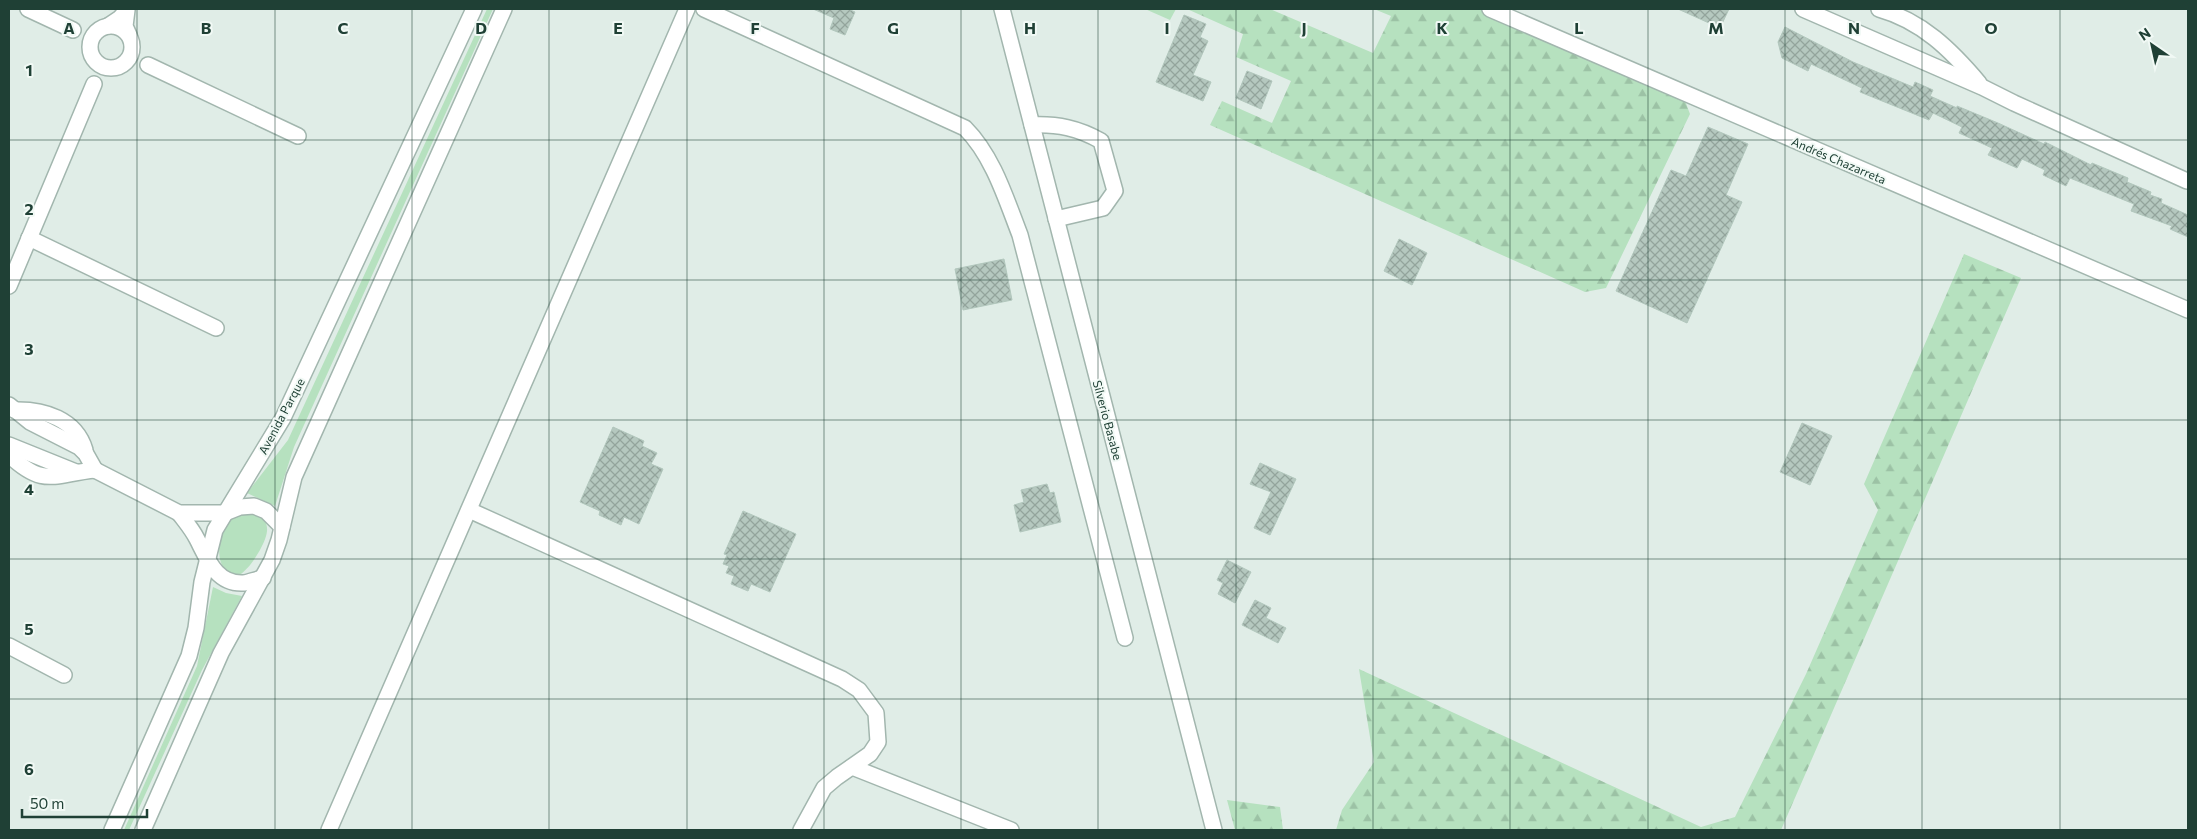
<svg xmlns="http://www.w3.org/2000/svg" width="2197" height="839" viewBox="0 0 2197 839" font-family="Commissioner,sans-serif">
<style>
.grass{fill:#b6e1bf}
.forest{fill:url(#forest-firs)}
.building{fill:url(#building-cross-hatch);stroke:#b2c7bd}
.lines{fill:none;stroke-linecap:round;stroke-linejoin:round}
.minor-casing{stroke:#a2b6ae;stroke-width:18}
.minor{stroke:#fff;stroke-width:15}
.grid{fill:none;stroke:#1f4035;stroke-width:1;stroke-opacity:0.55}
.labels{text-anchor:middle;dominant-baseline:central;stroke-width:4;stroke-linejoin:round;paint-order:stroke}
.street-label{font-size:12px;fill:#1f4035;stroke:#f1f9f5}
.grid-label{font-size:16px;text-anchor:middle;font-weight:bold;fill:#1f4035;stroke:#f1f9f5;stroke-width:4;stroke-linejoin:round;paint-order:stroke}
</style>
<defs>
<pattern id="forest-firs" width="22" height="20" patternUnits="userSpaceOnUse" patternTransform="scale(1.25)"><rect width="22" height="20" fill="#b6e1bf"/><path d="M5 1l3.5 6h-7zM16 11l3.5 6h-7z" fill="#9cc2a5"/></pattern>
<pattern id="building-cross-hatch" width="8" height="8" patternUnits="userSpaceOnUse" patternTransform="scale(1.25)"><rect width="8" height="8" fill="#b5c8bf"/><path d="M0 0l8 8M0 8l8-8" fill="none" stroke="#93a49c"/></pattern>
</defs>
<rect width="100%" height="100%" fill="#e0ede7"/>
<g class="grass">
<polygon points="487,9 493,9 294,447 275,506 247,493 288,440"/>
<path d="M249 511C272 519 270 531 260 550 254 560 250 567 241 574 238 574 232 574 229 572 210 562 222 521 237 514 240 512 245 512 249 511Z"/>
<polygon points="213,587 226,593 242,596 202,670 129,830 124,830 197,666"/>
</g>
<g class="forest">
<polygon points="1145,9 1176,9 1170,20"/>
<polygon points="1187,9 1270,9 1373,53 1391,16 1374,9 1490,9 1682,93 1690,114 1606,288 1585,292 1210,125 1222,101 1272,123 1291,81 1236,57 1243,34"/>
<polygon points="1964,254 2021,278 1781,830 1336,830 1342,810 1374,762 1359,669 1701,827 1735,817 1806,674 1878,510 1864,484"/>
<polygon points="1227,800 1280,807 1283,830 1235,830"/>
</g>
<g class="building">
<polygon points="813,9 848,9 855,12 845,35 830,29 834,18"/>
<polygon points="1678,9 1729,9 1720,28"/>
<polygon points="1184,15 1206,24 1200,37 1208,41 1193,75 1211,82 1203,101 1156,82"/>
<polygon points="1785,27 1853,62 1913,87 1915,82 1933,90 1930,96 1957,108 1957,106 1998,123 2044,144 2045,142 2091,165 2092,163 2128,178 2127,182 2151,192 2150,195 2162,199 2161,203 2188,215 2188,237 2170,229 2172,226 2131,211 2134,204 2070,178 2066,186 2043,175 2045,170 2022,159 2017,168 1988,155 1992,148 1959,133 1962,127 1933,113 1929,120 1860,92 1862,88 1811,64 1808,71 1782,58 1778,42"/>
<polygon points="1247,71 1272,81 1261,109 1236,98"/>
<polygon points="1708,127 1748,144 1726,195 1742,202 1687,323 1616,291 1671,170 1686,176"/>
<polygon points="1399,239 1427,253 1412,285 1384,271"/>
<polygon points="1004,259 1012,300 963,310 955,269"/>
<polygon points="1802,423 1832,436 1810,485 1780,472"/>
<polygon points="613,427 644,441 642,446 657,453 651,464 663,469 639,524 624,517 621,525 599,515 600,511 580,502"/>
<polygon points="1260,463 1296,479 1270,535 1254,528 1271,492 1250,484"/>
<polygon points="1047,484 1050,493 1054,492 1061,522 1020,532 1014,505 1024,502 1021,490"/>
<polygon points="743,511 796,534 770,592 751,584 748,591 731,584 734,576 726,573 729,566 723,564 727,555 724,554"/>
<polygon points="1227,560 1251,572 1235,603 1218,594 1223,583 1217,580"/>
<polygon points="1255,600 1271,608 1266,618 1286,628 1278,643 1242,625"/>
</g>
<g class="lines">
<g class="minor-casing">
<g id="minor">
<polyline points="28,9 73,30"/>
<path d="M704 9 965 128C993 156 1006 199 1020 235L1125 638"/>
<polyline points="1002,9 1214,830"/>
<polyline points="1490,9 2188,310"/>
<polyline points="1803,9 1982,87 2014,103 2187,181"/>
<path d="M1879 9C1922 21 1951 50 1979 83"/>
<circle cx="111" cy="47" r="21"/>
<polyline points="108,26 120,18 127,10 125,26 129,35"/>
<polyline points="148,65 298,136"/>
<path d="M1032 125C1058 124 1078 128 1101 141L1115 191 1103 208 1056 219"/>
<polyline points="29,238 216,328"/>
<polyline points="9,286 94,84"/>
<polyline points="9,405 30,422 79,447 86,454 95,470"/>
<path d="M14 410C44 409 76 419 85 450"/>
<polyline points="9,445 76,472"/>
<path d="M9 455C44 488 53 474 95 470"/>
<polyline points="95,470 179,513 225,513 240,507 254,506 266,511 282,527"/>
<polyline points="469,510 842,679 859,690 876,713 878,742 870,754 837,777 824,788 801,830"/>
<path d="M179 513C185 521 192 529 197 539 207 558 216 585 244 583 250 582 257 579 263 578"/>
<polyline points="9,646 64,675"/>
<polyline points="852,767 1011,830"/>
<polyline points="112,830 189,656 196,628 202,582 215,530 283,418 474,9"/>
<polyline points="143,830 221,653 272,560 279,540 294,477 504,9"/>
<polyline points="329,830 687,9"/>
</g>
</g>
<use href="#minor" class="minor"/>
</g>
<path class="grid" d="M137 9V830M275 9V830M412 9V830M549 9V830M687 9V830M824 9V830M961 9V830M1098 9V830M1236 9V830M1373 9V830M1510 9V830M1648 9V830M1785 9V830M1922 9V830M2060 9V830M9 140H2188M9 280H2188M9 420H2188M9 559H2188M9 699H2188"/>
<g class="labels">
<g class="street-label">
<text transform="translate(1839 160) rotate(23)">Andrés Chazarreta</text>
<text transform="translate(281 416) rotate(-62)">Avenida Parque</text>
<text transform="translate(1108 420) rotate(75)">Silverio Basabe</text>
</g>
</g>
<g class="grid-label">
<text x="69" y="34">A</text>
<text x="206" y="34">B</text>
<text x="343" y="34">C</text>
<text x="481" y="34">D</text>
<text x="618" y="34">E</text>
<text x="755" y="34">F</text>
<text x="893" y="34">G</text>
<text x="1030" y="34">H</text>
<text x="1167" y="34">I</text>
<text x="1304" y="34">J</text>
<text x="1442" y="34">K</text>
<text x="1579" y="34">L</text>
<text x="1716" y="34">M</text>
<text x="1854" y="34">N</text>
<text x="1991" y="34">O</text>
<text x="29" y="76">1</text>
<text x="29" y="215">2</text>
<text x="29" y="355">3</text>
<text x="29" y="495">4</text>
<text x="29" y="635">5</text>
<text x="29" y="775">6</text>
</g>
<rect width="2197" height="839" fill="none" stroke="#1f4035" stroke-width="20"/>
<g transform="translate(2152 45) rotate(326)" stroke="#f1f9f5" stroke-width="4" paint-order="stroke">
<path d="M0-4L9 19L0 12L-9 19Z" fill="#1f4035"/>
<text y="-8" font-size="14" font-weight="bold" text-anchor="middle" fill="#1f4035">N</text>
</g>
<path d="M22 809v8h125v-8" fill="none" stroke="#1f4035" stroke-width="2.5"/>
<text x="30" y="809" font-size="15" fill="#1f4035" stroke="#f1f9f5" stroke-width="4" paint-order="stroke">50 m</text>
</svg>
